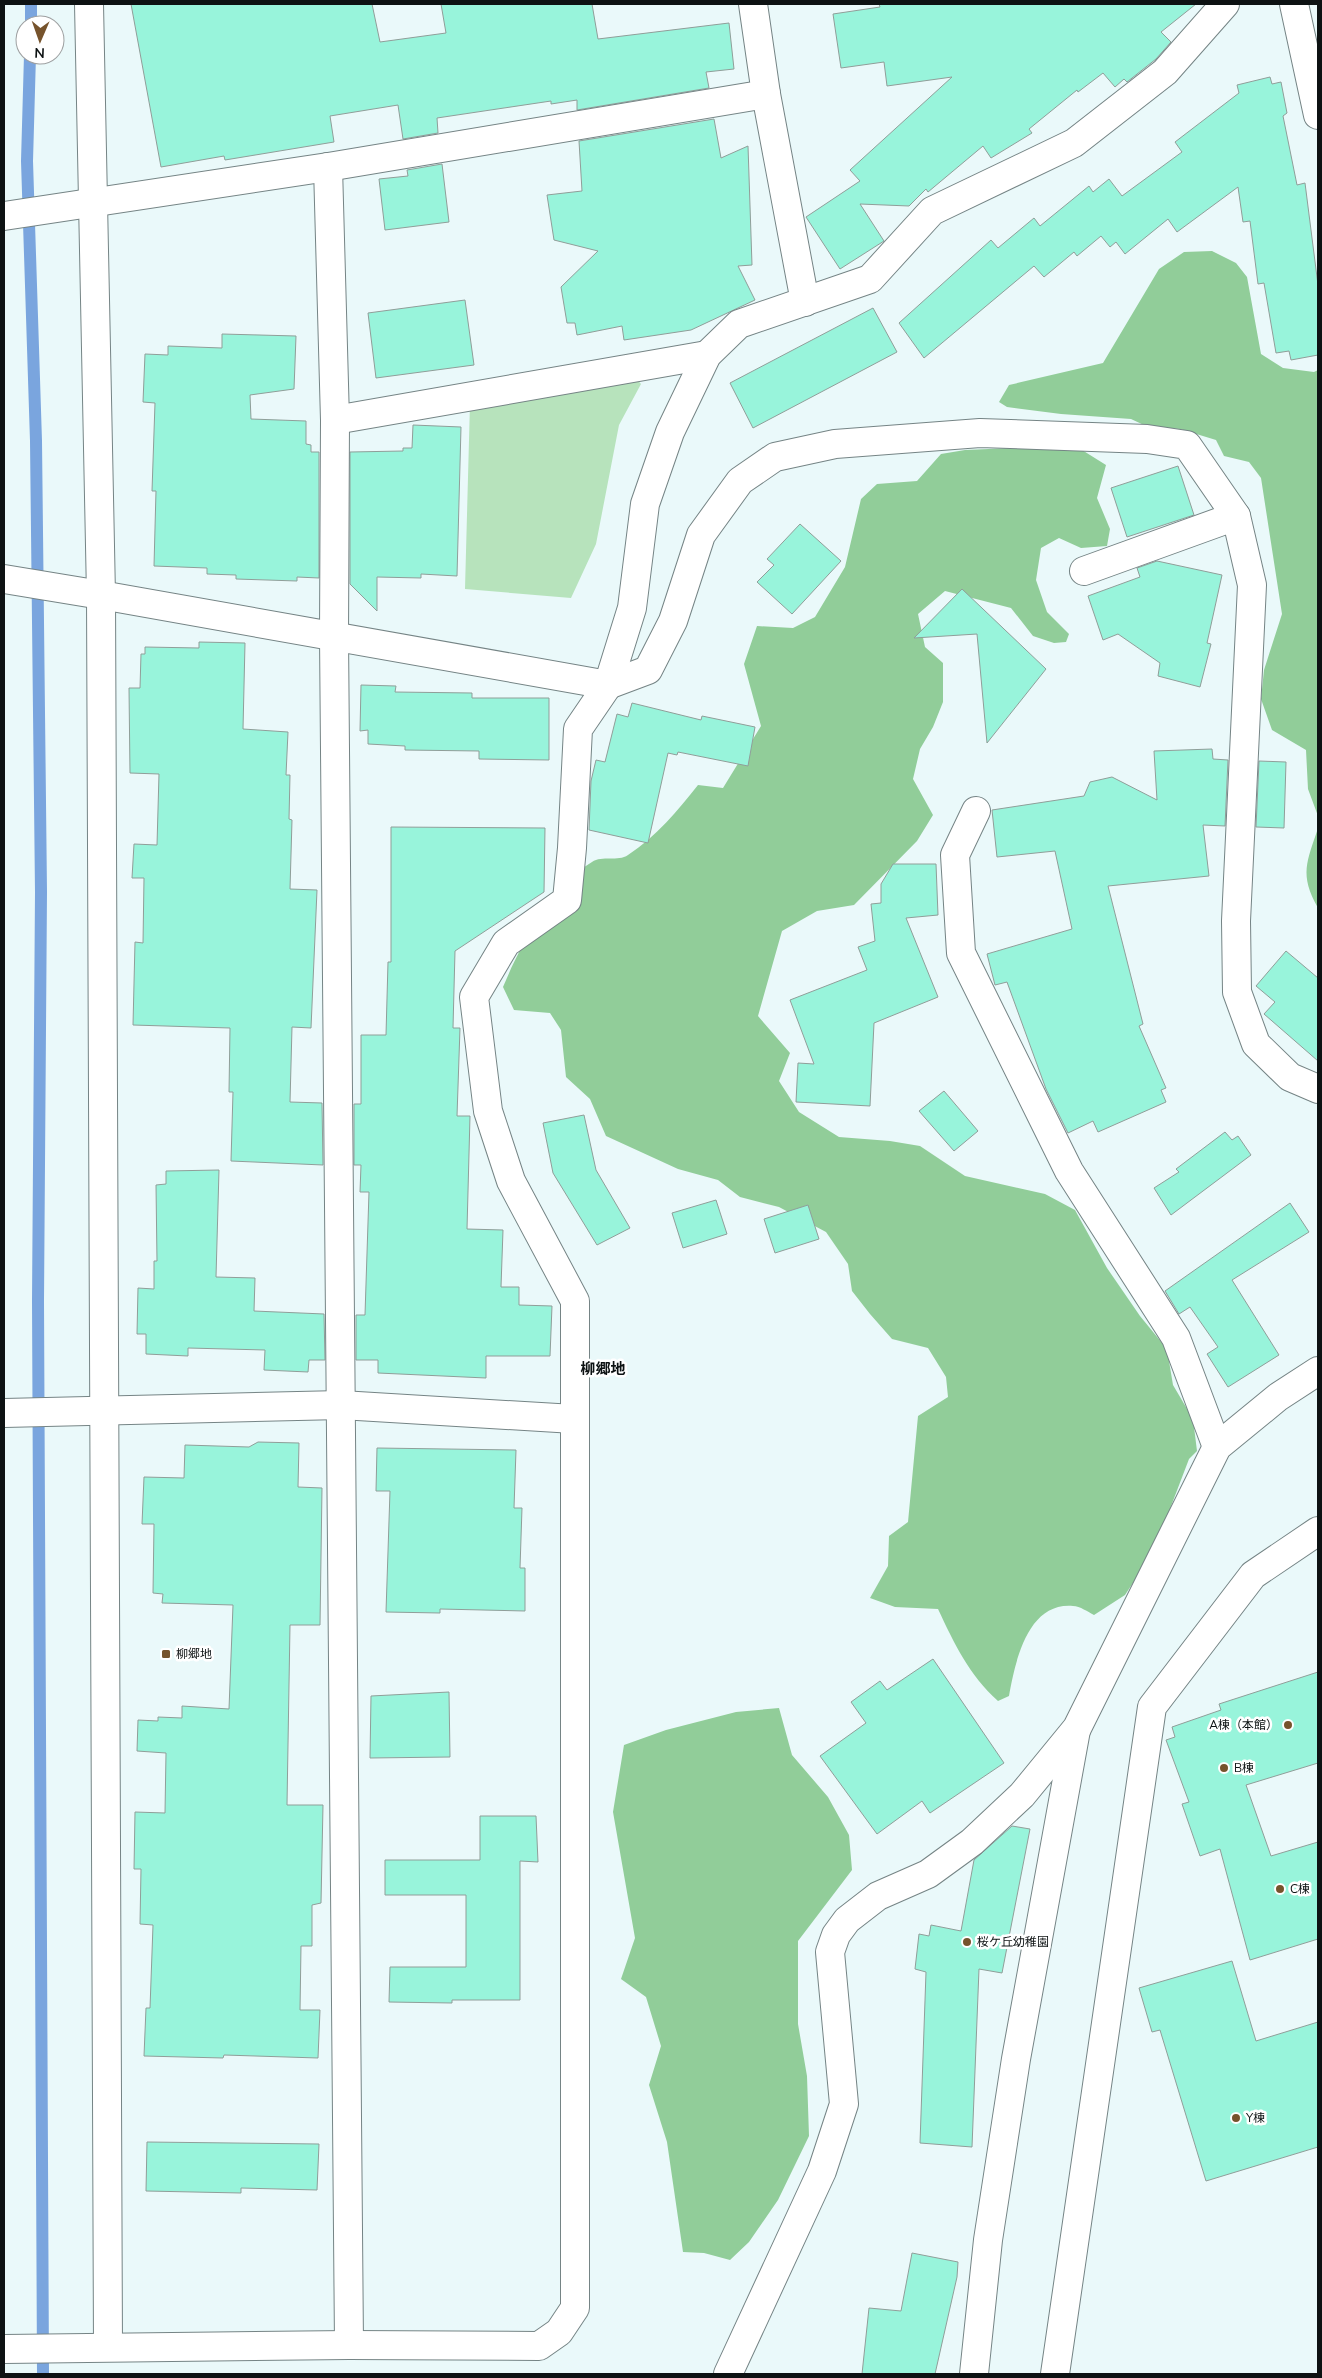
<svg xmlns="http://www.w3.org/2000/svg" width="1322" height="2378" viewBox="0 0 1322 2378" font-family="'Nunito Sans','Noto Sans JP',sans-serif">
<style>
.green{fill:#b7e3bc}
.forest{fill:#91cd99}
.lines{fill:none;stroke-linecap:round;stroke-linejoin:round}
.stream{stroke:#7aa5de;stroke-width:12}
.building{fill:#98f4db;stroke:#909e99}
.minor-casing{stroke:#758485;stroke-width:30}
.minor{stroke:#fff;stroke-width:28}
.poi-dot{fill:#76532c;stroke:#fff;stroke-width:2}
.labels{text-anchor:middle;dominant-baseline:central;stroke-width:5;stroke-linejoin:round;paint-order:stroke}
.poi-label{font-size:12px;fill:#0d1213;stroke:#fff;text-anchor:start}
.quarter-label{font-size:15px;font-weight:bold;fill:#0d1213;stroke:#fff}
</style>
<rect width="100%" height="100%" fill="#eaf9fa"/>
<polygon class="green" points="634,376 641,384 619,425 596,544 571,598 465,589 470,403"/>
<g class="forest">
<polygon points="1212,251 1236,263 1247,277 1261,354 1283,368 1314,372 1318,370 1318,816 1308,789 1306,750 1272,730 1261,699 1264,670 1282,614 1261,478 1249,462 1224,456 1216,440 1180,429 1146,426 1131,419 1061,414 1007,407 999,402 1009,385 1103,363 1159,269 1184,252"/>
<path d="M1038 447 1082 450 1106 465 1097 498 1110 529 1107 546 1081 548 1059 538 1041 548 1036 580 1047 612 1069 634 1066 642 1054 643 1033 636 1011 608 945 591 918 614 925 647 943 663V702L933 727 920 749 913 779 933 815 917 841 854 905 817 911 782 931 758 1016 790 1053 779 1081 799 1112 839 1137 890 1141 920 1146 965 1176 1045 1194 1075 1210 1107 1268 1140 1316 1167 1349 1173 1385 1193 1419 1197 1451 1189 1459 1160 1535 1142 1569 1125 1595 1094 1615C1088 1612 1080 1606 1073 1606 1027 1602 1015 1663 1009 1696L998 1701C969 1675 954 1643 938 1609L895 1607 870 1598 888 1566 889 1536 908 1522 918 1416 948 1397 946 1377 928 1348 892 1339 870 1314 852 1291 848 1264 826 1232 779 1207 740 1197 718 1180 678 1169 606 1136 590 1099 566 1077 561 1030 550 1013 514 1010 503 987C521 944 551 887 592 862 602 855 618 862 628 855 656 837 678 810 698 785L723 788 761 726 744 664 757 626 793 628 815 617 845 567 861 499 877 484 917 481 941 454 965 450Z"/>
<path d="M1318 828V908C1299 874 1307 862 1318 828Z"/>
<polygon points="779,1708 792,1755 828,1797 849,1835 852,1870 798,1941 798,2024 807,2076 809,2136 778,2200 749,2242 730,2260 704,2253 683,2252 667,2142 649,2085 661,2046 646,1997 621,1979 635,1938 613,1812 624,1745 666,1730 736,1712"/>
</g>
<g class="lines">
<g class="stream">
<polyline points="31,4 31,25"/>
<polyline points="30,55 27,161 36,441 41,892 38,1301 43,2374"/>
</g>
</g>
<g class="building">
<polygon points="131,4 372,4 380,42 446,33 441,4 592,4 598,39 729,23 734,69 706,72 709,88 577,110 577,100 551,104 551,101 437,118 438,133 403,139 398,105 330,116 334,142 225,160 224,156 161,167"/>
<polygon points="879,4 1196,4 1161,32 1171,42 1156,59 1127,82 1124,79 1115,87 1103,73 1078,92 1077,90 1029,129 1032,133 991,158 983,146 928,192 926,189 909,206 860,204 884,241 840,269 806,217 860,181 850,170 952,77 887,86 884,62 841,68 833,14 880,7"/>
<polygon points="1270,77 1272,84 1281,82 1287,113 1283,116 1297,185 1305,183 1318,285 1318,355 1291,360 1289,351 1276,353 1264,283 1258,284 1250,221 1243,222 1238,187 1177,232 1168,219 1125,254 1116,242 1110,247 1101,236 1077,256 1074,252 1044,277 1034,266 924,358 899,323 991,240 998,248 1034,218 1040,226 1089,186 1093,192 1109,179 1122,196 1182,152 1175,142 1239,93 1237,85"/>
<polygon points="714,119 721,158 748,146 752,265 738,266 755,300 691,330 624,340 622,326 577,335 575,323 567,323 561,287 598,251 554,240 547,195 582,191 579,141"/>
<polygon points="442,164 449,222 385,230 379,179 408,176 407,170"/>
<polygon points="465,300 474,365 376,378 368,313"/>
<polygon points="873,308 897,352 753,428 730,383"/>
<polygon points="222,334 296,336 294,389 250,395 251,419 306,421 306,444 311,445 311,452 319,452 319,578 297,577 297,581 236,579 236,575 207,574 207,568 154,566 156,491 152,491 155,403 143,402 145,354 168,355 168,346 222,348"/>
<polygon points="413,425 461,427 457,576 421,574 421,578 377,577 377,611 350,584 350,452 403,451 403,448 412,448"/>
<polygon points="1178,466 1194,515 1127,537 1111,488"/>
<polygon points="800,524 841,561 792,614 757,582 774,565 767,559"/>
<polygon points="1157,561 1222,575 1207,643 1211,644 1200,687 1158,676 1160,663 1118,634 1103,640 1088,596 1140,577 1137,568"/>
<polygon points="962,589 1046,669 987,743 977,634 914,638"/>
<polygon points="199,642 245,643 243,729 288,732 286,775 290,775 289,819 292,820 290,889 317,890 311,1028 292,1027 290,1102 322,1103 323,1165 231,1161 233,1092 229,1092 230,1028 133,1025 135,942 143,943 144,878 132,878 134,844 157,845 159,774 130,773 129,688 140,688 141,654 145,654 145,647 199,648"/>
<polygon points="361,685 396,686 395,692 472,693 472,698 549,698 549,760 479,759 479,751 405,750 405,746 368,744 368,730 360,731"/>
<polygon points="632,703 701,720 702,716 755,727 748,766 678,752 677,755 668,753 648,843 589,830 591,781 596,760 605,762 617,714 628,717"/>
<polygon points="1212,749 1213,759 1228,760 1225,826 1203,825 1209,876 1108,886 1143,1024 1139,1026 1166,1088 1161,1090 1166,1102 1098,1132 1093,1121 1068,1133 1046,1089 1007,982 995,985 987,954 1072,929 1055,851 997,857 992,810 1084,796 1090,782 1112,777 1157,800 1154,751"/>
<polygon points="1259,761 1286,762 1284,828 1256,827"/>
<polygon points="391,827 545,828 544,892 455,951 453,1028 460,1028 457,1116 470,1116 467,1229 503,1230 501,1287 519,1287 519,1305 552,1306 550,1356 486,1356 486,1378 378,1373 378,1360 356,1360 356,1315 365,1315 369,1192 360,1192 361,1165 354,1165 354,1104 361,1104 361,1035 386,1035 388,962 391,962"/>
<polygon points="893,864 936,864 938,915 906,918 938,997 874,1023 870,1106 796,1102 798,1063 814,1064 790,1000 867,970 858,947 875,941 871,904 881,903 881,884"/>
<polygon points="1286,951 1318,978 1318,1061 1264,1014 1275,1002 1256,986"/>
<polygon points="944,1091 978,1131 954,1151 919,1111"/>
<polygon points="584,1115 596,1170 630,1228 597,1245 553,1173 543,1123"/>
<polygon points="1225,1132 1232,1140 1238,1136 1251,1155 1171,1215 1154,1188 1179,1172 1176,1169"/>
<polygon points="219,1170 216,1277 255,1278 254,1311 324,1314 325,1360 309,1360 308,1372 264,1370 265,1350 188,1348 188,1356 146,1354 146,1334 137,1334 138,1288 154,1289 154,1261 157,1261 156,1185 166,1184 166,1171"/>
<polygon points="716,1200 727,1234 683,1248 672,1213"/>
<polygon points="1290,1203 1309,1232 1232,1280 1279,1355 1228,1387 1207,1354 1218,1347 1190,1307 1179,1314 1165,1291"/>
<polygon points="808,1205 819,1239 775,1253 764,1219"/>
<polygon points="258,1442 299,1443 298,1487 322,1488 320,1625 290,1625 287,1805 323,1805 321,1903 312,1905 312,1946 301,1946 300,2010 320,2010 318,2058 224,2055 223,2058 144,2056 146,2008 150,2008 153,1925 140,1924 141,1869 134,1869 135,1812 165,1813 166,1753 137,1751 138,1720 158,1721 158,1717 182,1718 182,1706 229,1709 233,1605 162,1603 163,1594 153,1593 154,1524 142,1524 144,1477 184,1478 185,1445 249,1447"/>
<polygon points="377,1448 516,1450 514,1508 522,1508 520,1568 525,1568 525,1611 440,1609 440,1613 386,1612 390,1491 376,1491"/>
<polygon points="933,1659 1004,1763 930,1813 922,1801 877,1834 820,1756 866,1723 851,1702 880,1681 887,1690"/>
<polygon points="1318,1672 1318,1763 1246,1785 1271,1856 1318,1842 1318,1939 1250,1960 1220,1849 1200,1856 1182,1804 1189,1802 1166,1740 1175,1737 1172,1727 1221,1710 1219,1704"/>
<polygon points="449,1692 450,1757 370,1758 371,1696"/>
<polygon points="480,1816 536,1816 538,1862 520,1861 520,2000 452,2000 452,2003 389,2002 390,1967 466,1967 466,1895 385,1895 385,1860 480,1860"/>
<polygon points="1012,1826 1030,1829 1002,1973 979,1969 972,2147 920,2143 926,1972 915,1969 919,1934 929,1936 931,1925 961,1931 974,1860"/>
<polygon points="1232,1961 1256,2041 1318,2022 1318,2147 1206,2181 1160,2030 1152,2032 1139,1988"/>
<polygon points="147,2142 319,2144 317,2190 241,2188 241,2193 146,2191"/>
<polygon points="912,2253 958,2262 957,2277 935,2374 862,2374 869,2308 901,2311"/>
</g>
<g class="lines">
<g class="minor-casing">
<g id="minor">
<polyline points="89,4 101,595 108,2347"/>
<polyline points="753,4 766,94 805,302"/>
<polyline points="1294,4 1318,115"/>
<polyline points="328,167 335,420 334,636 349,2345"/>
<polyline points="4,216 328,167 766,94"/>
<polyline points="335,420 707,355"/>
<polyline points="1084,571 1236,516"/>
<polyline points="4,579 101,595 608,685 648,670 673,621 701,535 740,481 775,457 835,444 980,433 1147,439 1187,445 1236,516 1252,585 1236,921 1237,992 1256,1044 1290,1077 1318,1089"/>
<polyline points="976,811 955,855 961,953 1069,1171 1176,1338 1217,1447"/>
<polyline points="4,1413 341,1405 574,1419"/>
<polyline points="4,2349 349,2345 539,2346 559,2332 575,2308 575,1301 511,1181 488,1111 474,997 506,943 567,900 572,848 578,729 608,685 632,608 645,504 670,432 707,355 739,324 870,279 932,211 1074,143 1165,72 1225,4"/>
<polyline points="728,2374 822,2171 844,2104 830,1952 836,1935 847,1920 878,1896 928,1874 972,1842 1022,1795 1077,1728 1217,1447 1278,1397 1318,1371"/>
<polyline points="974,2374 988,2240 1016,2059 1076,1730"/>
<polyline points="1055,2374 1152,1707 1253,1575 1318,1531"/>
</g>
</g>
<use href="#minor" class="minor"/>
</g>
<g class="poi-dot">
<rect x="161" y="1649" width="10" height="10" rx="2.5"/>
<circle cx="1288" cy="1725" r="5"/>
<circle cx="1224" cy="1768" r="5"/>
<circle cx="1280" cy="1889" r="5"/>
<circle cx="967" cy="1942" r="5"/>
<circle cx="1236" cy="2118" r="5"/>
</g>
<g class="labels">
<g class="poi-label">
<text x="176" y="1654">柳郷地</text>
<text x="1278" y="1725" text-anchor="end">A棟（本館）</text>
<text x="1234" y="1768">B棟</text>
<text x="1290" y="1889">C棟</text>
<text x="977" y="1942">桜ケ丘幼稚園</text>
<text x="1246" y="2118">Y棟</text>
</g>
<g class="quarter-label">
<text x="603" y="1369">柳郷地</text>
</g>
</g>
<rect width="1322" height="2378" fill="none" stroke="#0d1213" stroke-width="10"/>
<g transform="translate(40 40) rotate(182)"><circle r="24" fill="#ffffff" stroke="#9ea0a1"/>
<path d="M0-4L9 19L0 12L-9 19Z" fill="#76532c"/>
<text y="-8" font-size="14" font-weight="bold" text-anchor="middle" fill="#0d1213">N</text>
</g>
</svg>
